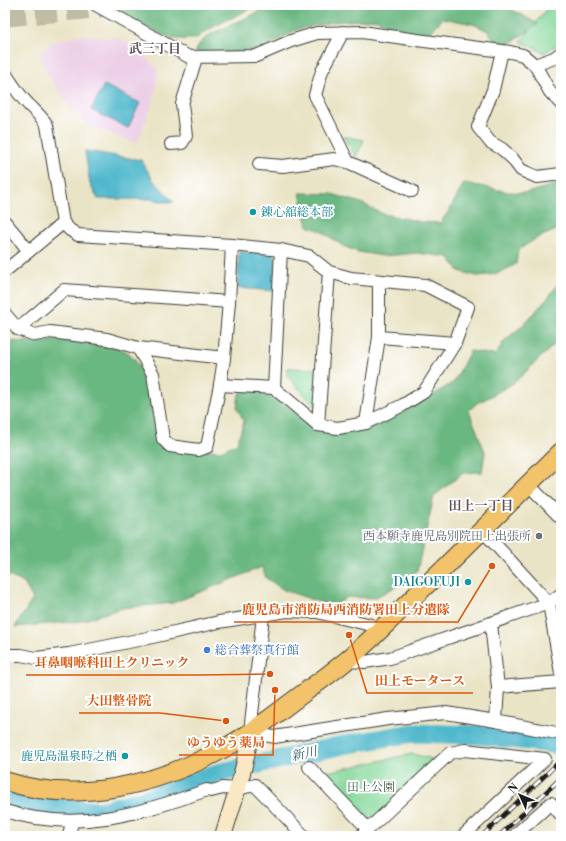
<svg xmlns="http://www.w3.org/2000/svg" width="566" height="841" viewBox="0 0 566 841" font-family="'Libre Bodoni','Noto Serif JP',serif">
<style>
.built{fill:#edd0e8}
.green{fill:#84d799;stroke:#507a5a}
.forest{fill:#6bb881;stroke:#446a4e}
.water{fill:#4fb8cc;stroke:#366a74}
.lines{fill:none;stroke-linecap:round;stroke-linejoin:round}
.river{stroke:#4fb8cc;stroke-width:19}
.highway-tunnel{stroke:#c1bca4;stroke-width:21;stroke-dasharray:21 10;stroke-linecap:butt}
.street-casing{stroke:#3b3a36;stroke-width:14}
.secondary-casing{stroke:#3b3a36;stroke-width:18}
.primary-casing{stroke:#3b3a36;stroke-width:20}
.street{stroke:#fff;stroke-width:12}
.secondary{stroke:#fae7c3;stroke-width:16}
.primary{stroke:#f2c36a;stroke-width:18}
.rail-casing{stroke:#1c1c1c;stroke-width:4.5}
.rail{stroke:#fff;stroke-width:3;stroke-dasharray:9;stroke-linecap:butt}
.culture-dot{fill:#0f9aa8;stroke:#fff;stroke-width:1.5}
.worship-dot{fill:#6b7280;stroke:#fff;stroke-width:1.5}
.shop-dot{fill:#3f7fe0;stroke:#fff;stroke-width:1.5}
.labels{text-anchor:middle;dominant-baseline:central;stroke-width:4;stroke-linejoin:round;paint-order:stroke}
.culture-label{font-size:12px;fill:#0d838f;stroke:#fff;text-anchor:end}
.worship-label{font-size:12px;fill:#5b616d;stroke:#fff;text-anchor:end}
.shop-label{font-size:12px;fill:#366cbe;stroke:#fff;text-anchor:start}
.park-label{font-size:12px;fill:#405d48;stroke:#fff}
.neighbourhood-label{font-size:13px;font-weight:bold;fill:#60505d;stroke:#fff}
.water-label{font-size:13px;font-style:italic;fill:#33626b;stroke:#fff}
.leader{fill:none;stroke:#de560d;stroke-width:1.5}
.callout-dot{fill:#de560d;stroke:#fff;stroke-width:1.5}
.callout-label{font-size:13px;text-anchor:middle;font-weight:bold;fill:#de560d;stroke:#fff;stroke-width:4;stroke-linejoin:round;paint-order:stroke}
</style>
<rect width="100%" height="100%" fill="#fff"/>
<filter id="ink" filterUnits="userSpaceOnUse"><feTurbulence type="fractalNoise" baseFrequency=".025" numOctaves="2"/><feDisplacementMap in="SourceGraphic" scale="8" xChannelSelector="R" yChannelSelector="G"/><feConvolveMatrix kernelMatrix="1 2 1 2 8 2 1 2 1" color-interpolation-filters="sRGB"/></filter>
<filter id="wash" filterUnits="userSpaceOnUse"><feTurbulence type="fractalNoise" baseFrequency=".012" numOctaves="4" result="noise"/><feDisplacementMap in="SourceGraphic" scale="16" xChannelSelector="R" yChannelSelector="G"/><feGaussianBlur stdDeviation="0.9" result="paint"/><feColorMatrix in="noise" values="0 0 0 0 0 0 0 0 0 0 0 0 0 0 0 0 0 1.4 0 .05"/><feComposite in="paint" operator="in"/></filter>
<g filter="url(#wash)">
<rect width="100%" height="100%" fill="#eae4c6"/>
<polygon class="built" points="81,35 119,39 137,48 158,70 154,99 137,143 87,125 75,112 48,75 39,55 52,42"/>
<g class="green">
<polygon points="551,5 561,5 561,42 544,53 521,41 548,7"/>
<polygon points="343,136 364,140 356,157"/>
<polygon points="287,368 319,369 317,408 287,376"/>
<polygon points="412,754 437,760 372,822 322,773"/>
</g>
<g class="forest">
<polygon points="115,5 257,5 206,31 195,39 173,39 143,26"/>
<polygon points="274,5 507,5 513,10 538,24 511,43 497,44 488,31 473,24 443,18 427,36 395,31 377,19 334,22 298,29 261,50 223,53 195,52 200,43 211,34"/>
<polygon points="464,183 509,192 526,193 561,183 561,228 537,238 518,250 516,264 497,274 477,276 459,271 449,257 417,253 383,256 359,252 343,246 321,231 308,226 300,193 332,194 361,203 383,214 422,222 440,223 449,211"/>
<path d="M561 280V338L515 382 491 396 477 403 469 411 485 452 482 472 463 473 434 496 417 571 395 587 374 598 347 597 334 607 284 590 266 578 262 567 173 603 122 608 81 621 15 627 33 599 24 583 5 574V342C17 340 29 343 42 342 47 342 52 340 57 340 72 339 121 344 131 355 148 372 154 416 158 439L169 447 221 451 237 443 244 421 237 408 239 394 246 390 265 392 329 433 340 434 372 425 412 408 454 382 470 351 496 355 504 341 522 326 547 299Z"/>
</g>
<g class="water">
<polygon points="104,85 140,103 128,128 91,110"/>
<polygon points="85,151 141,160 153,180 174,202 164,202 151,199 98,199 90,184"/>
<polygon points="239,252 272,254 276,257 275,291 238,288"/>
</g>
<g class="lines">
<polyline class="river" points="5,799 83,810 102,811 151,797 218,773 343,745 413,733 479,735 561,745"/>
</g>
</g>
<g filter="url(#ink)">
<g class="lines">
<polyline class="highway-tunnel" points="5,16 86,9 112,5"/>
<g class="street-casing">
<g id="street">
<polyline points="96,5 189,57 256,56 291,41 317,33 362,32 417,40 510,52 523,55 535,65 550,92 561,104"/>
<polyline points="343,32 322,71 315,95 348,162 412,191"/>
<polyline points="502,51 493,90 478,127 490,142 502,149 512,158 521,170 537,177 561,174"/>
<polyline points="535,65 554,58 561,53"/>
<path d="M5 73C12 84 19 95 28 104 35 111 41 116 47 125L63 223 70 230 78 235 232 245 281 250 309 256 329 272 351 278 425 285 468 307 455 343 424 392 403 405 366 423 338 428 318 425 274 388 220 385"/>
<polyline points="171,144 182,143 186,136 182,104 196,58"/>
<polyline points="259,164 283,166 334,159 348,162"/>
<polyline points="5,222 29,251"/>
<polyline points="5,271 63,223"/>
<polyline points="5,314 18,329 35,335 50,332 107,339 138,348 153,374 163,439 170,446 199,450 207,447 220,385 224,358 229,302 232,245"/>
<polyline points="18,329 64,290 229,302"/>
<polyline points="379,337 455,343"/>
<polyline points="138,348 224,358"/>
<polyline points="274,388 281,250"/>
<polyline points="366,423 379,337 379,281"/>
<polyline points="318,425 329,272"/>
<polyline points="528,484 561,518"/>
<polyline points="483,531 549,603 561,673"/>
<polyline points="263,616 250,732 274,737 388,719 446,713 496,721 561,734"/>
<polyline points="491,624 498,687 496,721"/>
<polyline points="5,655 21,655 36,658 69,654 148,638 219,622 287,611 317,612 371,625 378,632"/>
<polyline points="346,661 365,662 390,658 549,603 561,594"/>
<polyline points="498,687 561,682"/>
<polyline points="309,767 368,829"/>
<path d="M5 811C77 833 139 814 207 790L211 791 223 788 237 789 255 785 304 836"/>
<polyline points="69,836 72,821"/>
<polyline points="361,836 450,753 465,750 545,759 463,836"/>
<polyline points="514,836 551,803 561,815"/>
</g>
</g>
<g class="secondary-casing">
<path id="secondary" d="M223 836C233 802 246 768 250 732"/>
</g>
<g class="primary-casing">
<path id="primary" d="M5 781C77 805 156 785 221 750 248 736 273 716 297 698 313 686 330 674 346 661 369 642 391 619 413 598 463 550 511 501 561 452"/>
</g>
<use href="#street" class="street"/>
<use href="#secondary" class="secondary"/>
<use href="#primary" class="primary"/>
<g class="rail-casing">
<g id="rail">
<polyline points="482,836 561,760"/>
<polyline points="499,836 561,778"/>
</g>
</g>
<use href="#rail" class="rail"/>
</g>
</g>
<g class="culture-dot">
<circle cx="253" cy="212" r="4"/>
<circle cx="468" cy="582" r="4"/>
<circle cx="125" cy="756" r="4"/>
</g>
<circle class="worship-dot" cx="539" cy="536" r="4"/>
<circle class="shop-dot" cx="207" cy="650" r="4"/>
<g class="labels">
<g class="culture-label">
<text x="261" y="212" text-anchor="start">錬心舘総本部</text>
<text x="460" y="582">DAIGOFUJI</text>
<text x="117" y="756">鹿児島温泉時之栖</text>
</g>
<g class="worship-label">
<text x="531" y="536">西本願寺鹿児島別院田上出張所</text>
</g>
<g class="shop-label">
<text x="215" y="650">総合葬祭真行館</text>
</g>
<g class="park-label">
<text x="371" y="787">田上公園</text>
</g>
<g class="neighbourhood-label">
<text x="155" y="49">武三丁目</text>
<text x="481" y="506">田上一丁目</text>
</g>
<g class="water-label">
<text transform="translate(304 754) rotate(-13)">新川</text>
</g>
</g>
<path class="leader" d="M492 566L458 622H234M270 674L198 675H26M349 635L367 693H473M226 721L160 713H79M275 690L273 755H179"/>
<g class="callout-dot">
<circle cx="492" cy="566" r="4"/>
<circle cx="270" cy="674" r="4"/>
<circle cx="349" cy="635" r="4"/>
<circle cx="226" cy="721" r="4"/>
<circle cx="275" cy="690" r="4"/>
</g>
<g class="callout-label">
<text x="346" y="614">鹿児島市消防局西消防署田上分遣隊</text>
<text x="112" y="667">耳鼻咽喉科田上クリニック</text>
<text x="420" y="685">田上モータース</text>
<text x="119" y="705">大田整骨院</text>
<text x="226" y="747">ゆうゆう薬局</text>
</g>
<rect width="566" height="841" fill="none" stroke="#fff" stroke-width="20"/>
<g transform="translate(520 795) rotate(314)" stroke="#ffffff" stroke-width="3" paint-order="stroke">
<path d="M0-3L7 15L0 10L-7 15Z" fill="#1c1c1c"/>
<text y="-6" font-size="11" font-weight="bold" text-anchor="middle" fill="#1c1c1c">N</text>
</g>
</svg>
